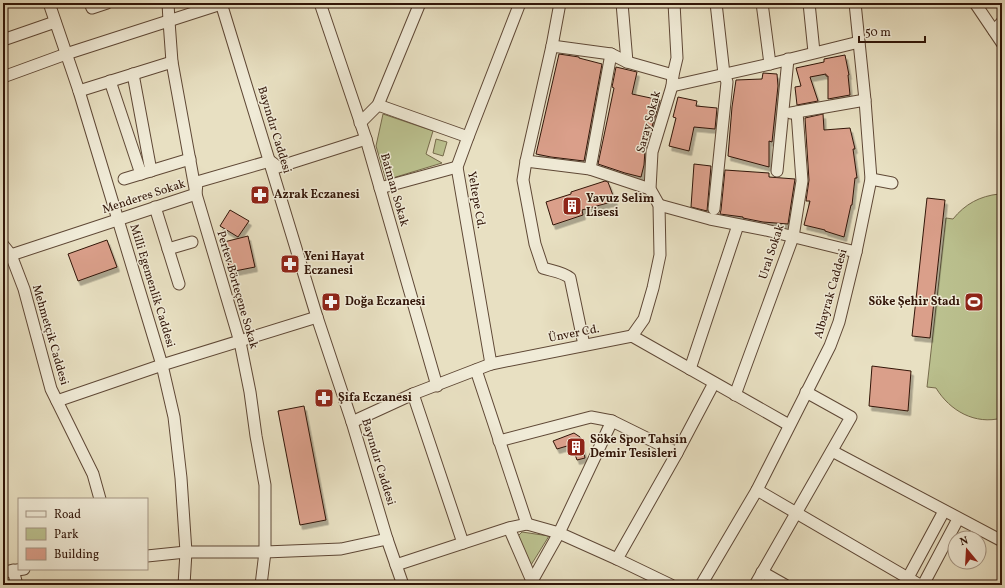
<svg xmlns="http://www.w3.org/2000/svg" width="1005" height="588" viewBox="0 0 1005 588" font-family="Vollkorn,serif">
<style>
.green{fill:#bbc18f;stroke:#766b4c}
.building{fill:#da9f8a;stroke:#311508;filter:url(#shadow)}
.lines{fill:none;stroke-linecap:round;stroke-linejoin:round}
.minor-casing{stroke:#5f4836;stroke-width:13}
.minor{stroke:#f0ebd7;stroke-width:11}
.labels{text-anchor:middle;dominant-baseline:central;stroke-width:3;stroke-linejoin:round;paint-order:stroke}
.street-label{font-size:12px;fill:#311508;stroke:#f0ebd7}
.poi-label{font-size:12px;font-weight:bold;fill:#311508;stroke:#f0ebd7;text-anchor:start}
</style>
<defs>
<filter id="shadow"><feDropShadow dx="2.5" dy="4.5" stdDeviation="0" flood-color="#0004"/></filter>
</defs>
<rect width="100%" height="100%" fill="#e8e0c2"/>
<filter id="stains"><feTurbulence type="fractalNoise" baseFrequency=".005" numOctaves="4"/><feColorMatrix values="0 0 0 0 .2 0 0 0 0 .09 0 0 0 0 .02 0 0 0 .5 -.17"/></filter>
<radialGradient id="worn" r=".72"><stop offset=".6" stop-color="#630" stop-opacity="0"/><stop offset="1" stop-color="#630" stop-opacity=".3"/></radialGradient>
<g class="green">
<polygon points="383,114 433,131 426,154 442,163 386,180 376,146"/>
<polygon points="436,139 447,142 443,156 433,153"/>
<path d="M999 194H1002V418C975 425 950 411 936 388L927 387 946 218 953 219C965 204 980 196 999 194Z"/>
<polygon points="522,532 549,536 531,565 518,536"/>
</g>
<g class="building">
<polygon points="559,54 579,57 579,58 602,64 584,161 551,157 536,154"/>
<polygon points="845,55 849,75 848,75 850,95 828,99 828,76 826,76 826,74 810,77 818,101 797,105 795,87 801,86 796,68 824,62 824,59"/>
<polygon points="616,67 637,72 632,94 660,100 645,150 644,165 641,177 625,173 598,164 614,88 612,87"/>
<polygon points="763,73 777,74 778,86 772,142 769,141 769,167 728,156 732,107 736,80 762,79"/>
<polygon points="678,97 697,101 696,106 717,108 715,129 694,127 689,151 669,146 676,118 673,117"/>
<polygon points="823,114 824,130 850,128 855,149 853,149 857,178 855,178 852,205 851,205 844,237 825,231 825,230 804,225 810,201 806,201 809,180 805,118"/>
<polygon points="694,164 711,166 707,211 691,207"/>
<polygon points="725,170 769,173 769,177 795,179 788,224 763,222 743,218 743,217 720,214 721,210"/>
<polygon points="605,181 608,182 615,201 582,210 583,215 553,225 546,202 571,194 571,192"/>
<polygon points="927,198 945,200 930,338 912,336"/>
<polygon points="230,210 249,221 238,237 220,226"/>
<polygon points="248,236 255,267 230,272 224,242"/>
<polygon points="107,240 117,267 78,281 68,254"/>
<polygon points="872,366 911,371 908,411 869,406"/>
<polygon points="304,406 326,520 300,525 278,411"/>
<polygon points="574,433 580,437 585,458 577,460 573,449 567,446 557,449 553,441"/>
</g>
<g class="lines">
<g class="minor-casing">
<g id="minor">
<polyline points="49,3 79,91 162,365 174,417 181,478 186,552 184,585"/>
<polyline points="90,3 92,8 107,3"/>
<polyline points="168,3 169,21 172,62 196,194 240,342 250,392 256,436 265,485 265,552 261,585"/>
<polyline points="221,3 317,317 352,422 387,539 403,585"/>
<polyline points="320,3 366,139 437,386"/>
<path d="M560 3 552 46 526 161 523 180 535 244 543 268C552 271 563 272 570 278L584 345"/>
<polyline points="622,3 627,62"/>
<polyline points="762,3 770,64"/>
<polyline points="809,3 814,52"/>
<polyline points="975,3 1002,43"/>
<polyline points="994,31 1002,22"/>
<polyline points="3,40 55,22"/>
<polyline points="552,46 611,54 627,62 673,75"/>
<polyline points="133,74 151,171"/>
<polyline points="3,77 66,54 221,4"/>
<polyline points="110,81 141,174"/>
<polyline points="672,86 770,64 859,42"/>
<polyline points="79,91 172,62"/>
<polyline points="378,105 468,137"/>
<polyline points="791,113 865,100"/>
<polyline points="360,123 378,105 420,3"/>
<polyline points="526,161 590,169 650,189"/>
<polyline points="590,169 611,54"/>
<polyline points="777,171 788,59"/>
<polyline points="124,179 190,159"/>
<polyline points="871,179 892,183"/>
<polyline points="380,188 457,167"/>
<polyline points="659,205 710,219 766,230 856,252"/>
<polyline points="155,207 179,284"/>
<polyline points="714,209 727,82 724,74 716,3"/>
<polyline points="3,245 11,255 24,289 51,389 93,474 100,499"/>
<polyline points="168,249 192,242"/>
<polyline points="11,255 196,194 197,182 270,161 278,167 366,139"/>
<polyline points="632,336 644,319 653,288 660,255 659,205 650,189 652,152 672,86 673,75 677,58 674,3"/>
<polyline points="491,364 457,167 468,137 520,3"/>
<polyline points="690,369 738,225"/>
<polyline points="476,370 527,524"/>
<polyline points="413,394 463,543"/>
<polyline points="735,395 793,237 802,181 797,112"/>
<polyline points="57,401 162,365 317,317"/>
<polyline points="352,422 413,394 491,364 632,336 789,425"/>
<polyline points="499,441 591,417 612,421 677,453"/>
<polyline points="832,451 1002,541"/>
<polyline points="757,490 920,585"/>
<polyline points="509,528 532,581"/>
<polyline points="147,556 186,552 265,552 341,549 387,539"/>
<polyline points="617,559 677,453 714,383"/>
<polyline points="396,565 509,528 527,524 559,533 617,559 671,585"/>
<polyline points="13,570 17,585"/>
<polyline points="3,572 24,569"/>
<polyline points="762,572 785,585"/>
<polyline points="529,585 532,581 559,533 612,421"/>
<polyline points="701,585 757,490 830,346 839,322 856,252 871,179 865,100 855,3"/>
<polyline points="755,585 851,417 806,392"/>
<polyline points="904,585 944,511"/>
<polyline points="923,585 958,519"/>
</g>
</g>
<use href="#minor" class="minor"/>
</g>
<defs>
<g id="pharmacy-square" transform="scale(1)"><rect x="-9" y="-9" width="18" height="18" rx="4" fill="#8f2418" stroke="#f0ebd7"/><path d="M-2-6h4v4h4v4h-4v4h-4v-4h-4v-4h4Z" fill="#fff"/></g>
<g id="building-square" transform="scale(1)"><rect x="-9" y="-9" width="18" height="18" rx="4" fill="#8f2418" stroke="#f0ebd7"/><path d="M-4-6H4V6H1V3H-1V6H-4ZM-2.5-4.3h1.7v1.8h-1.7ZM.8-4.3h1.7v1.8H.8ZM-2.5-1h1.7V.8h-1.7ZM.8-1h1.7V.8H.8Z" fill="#fff"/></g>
<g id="stadium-square" transform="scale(1)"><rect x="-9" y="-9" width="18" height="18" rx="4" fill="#8f2418" stroke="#f0ebd7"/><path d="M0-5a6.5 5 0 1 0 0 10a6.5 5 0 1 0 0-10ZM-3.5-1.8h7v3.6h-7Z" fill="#fff"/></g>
</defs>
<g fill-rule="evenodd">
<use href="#pharmacy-square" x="260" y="195"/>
<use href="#building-square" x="572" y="206"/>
<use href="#pharmacy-square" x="290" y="264"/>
<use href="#pharmacy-square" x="331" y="302"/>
<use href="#stadium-square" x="974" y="302"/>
<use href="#pharmacy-square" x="324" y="398"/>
<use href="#building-square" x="576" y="447"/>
</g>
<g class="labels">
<g class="street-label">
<text transform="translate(649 122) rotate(-75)">Saray Sokak</text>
<text transform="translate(274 130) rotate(73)">Bayındır Caddesi</text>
<text transform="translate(394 190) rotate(74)">Batman Sokak</text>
<text transform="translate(144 197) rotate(-18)">Menderes Sokak</text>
<text transform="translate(476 200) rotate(80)">Yeltepe Cd.</text>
<text transform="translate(772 252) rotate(-72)">Ural Sokak</text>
<text transform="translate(152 286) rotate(73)">Milli Egemenlik Caddesi</text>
<text transform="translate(237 290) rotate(74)">Pertev Börteçene Sokak</text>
<text transform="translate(831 294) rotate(-74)">Albayrak Caddesi</text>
<text transform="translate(574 334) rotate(-11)">Ünver Cd.</text>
<text transform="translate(50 335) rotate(74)">Mehmetçik Caddesi</text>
<text transform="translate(378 462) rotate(73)">Bayındır Caddesi</text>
</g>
<g class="poi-label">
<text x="274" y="195">Azrak Eczanesi</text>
<text x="586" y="199">Yavuz Selim<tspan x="586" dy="14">Lisesi</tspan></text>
<text x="304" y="257">Yeni Hayat<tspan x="304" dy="14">Eczanesi</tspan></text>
<text x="345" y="302">Doğa Eczanesi</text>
<text x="960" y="302" text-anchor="end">Söke Şehir Stadı</text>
<text x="338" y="398">Şifa Eczanesi</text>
<text x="590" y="440">Söke Spor Tahsin<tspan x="590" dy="14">Demir Tesisleri</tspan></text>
</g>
</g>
<rect width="1005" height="588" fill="none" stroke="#e8e0c2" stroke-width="16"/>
<rect x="4" y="4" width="997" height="580" fill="none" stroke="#311508" stroke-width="2"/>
<rect x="8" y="8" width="989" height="572" fill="none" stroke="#311508"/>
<rect x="18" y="498" width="130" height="72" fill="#f0ebd7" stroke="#a49584"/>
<rect x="26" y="511" width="20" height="6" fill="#f0ebd7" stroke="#a49584"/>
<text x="54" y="518" font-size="12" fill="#311508">Road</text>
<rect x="26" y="528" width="20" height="12" fill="#bbc18f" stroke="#a49584"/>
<text x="54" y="538" font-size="12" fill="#311508">Park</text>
<rect x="26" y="548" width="20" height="12" fill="#da9f8a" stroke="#a49584"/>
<text x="54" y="558" font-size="12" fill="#311508">Building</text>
<g transform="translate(967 550) rotate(342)"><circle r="19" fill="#f0ebd7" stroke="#a49584"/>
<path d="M0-3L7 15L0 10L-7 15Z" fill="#8f2418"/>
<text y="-6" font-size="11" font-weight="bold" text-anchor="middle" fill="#311508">N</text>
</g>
<path d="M859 36v6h66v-6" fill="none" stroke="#311508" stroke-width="2"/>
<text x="865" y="36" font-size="12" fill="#311508" stroke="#f0ebd7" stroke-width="3" paint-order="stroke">50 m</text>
<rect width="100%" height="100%" filter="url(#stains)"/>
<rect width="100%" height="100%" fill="url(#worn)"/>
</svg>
